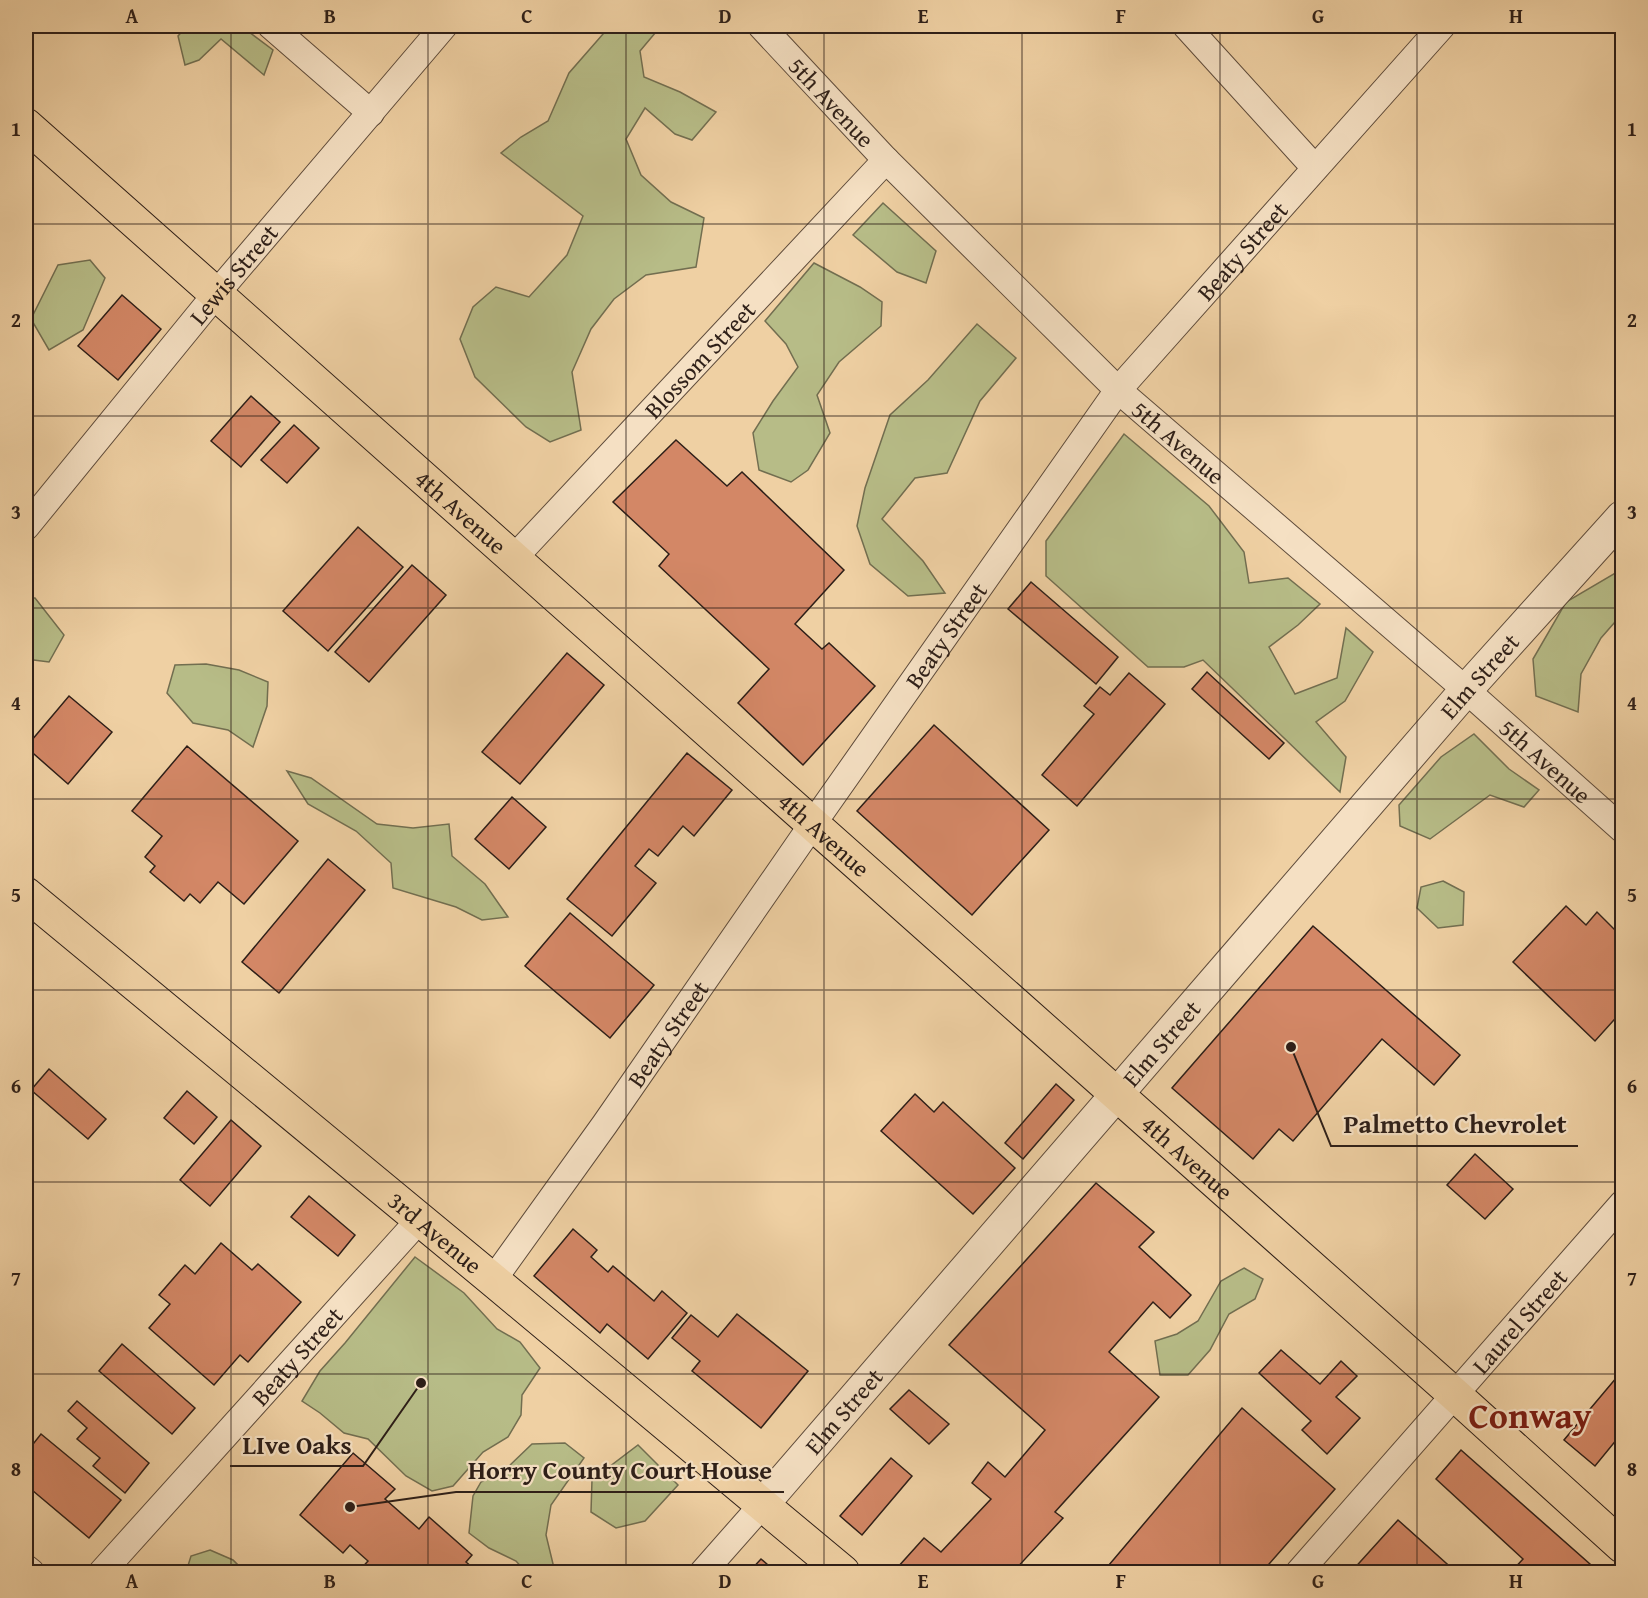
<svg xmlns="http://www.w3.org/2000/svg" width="1648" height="1598" viewBox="0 0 1648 1598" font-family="'Gentium Book Plus',serif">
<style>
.green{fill:#b7bc87;stroke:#726e50;stroke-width:1.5}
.building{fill:#d38766;stroke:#2e1f18;stroke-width:1.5}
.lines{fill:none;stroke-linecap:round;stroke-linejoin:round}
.minor-casing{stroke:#5e4b3b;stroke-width:28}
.tertiary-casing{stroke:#5e4b3b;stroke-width:34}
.primary-casing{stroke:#2e1f18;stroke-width:35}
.minor{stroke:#f5e0c3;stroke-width:26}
.tertiary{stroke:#f5e0c3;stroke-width:32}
.primary{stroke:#efd0a3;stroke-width:33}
.grid{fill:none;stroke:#2e1f18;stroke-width:1.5;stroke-opacity:0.55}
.labels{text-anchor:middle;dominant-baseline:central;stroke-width:4.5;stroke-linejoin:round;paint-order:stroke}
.street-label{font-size:24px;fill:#2e1f18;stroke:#f5e0c3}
.town-label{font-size:36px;font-weight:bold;fill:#7a1f14;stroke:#f5e0c3}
.leader{fill:none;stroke:#2e1f18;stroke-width:2}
.callout-dot{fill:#2e1f18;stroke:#f5e0c3;stroke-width:2}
.callout-label{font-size:26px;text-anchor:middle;font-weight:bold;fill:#2e1f18;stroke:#f5e0c3;stroke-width:4.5;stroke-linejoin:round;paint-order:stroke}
.neatline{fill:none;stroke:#2e1f18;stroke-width:2}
.grid-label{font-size:20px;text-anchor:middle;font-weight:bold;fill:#2e1f18}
</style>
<rect width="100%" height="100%" fill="#efd0a3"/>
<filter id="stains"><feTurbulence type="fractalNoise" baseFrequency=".00333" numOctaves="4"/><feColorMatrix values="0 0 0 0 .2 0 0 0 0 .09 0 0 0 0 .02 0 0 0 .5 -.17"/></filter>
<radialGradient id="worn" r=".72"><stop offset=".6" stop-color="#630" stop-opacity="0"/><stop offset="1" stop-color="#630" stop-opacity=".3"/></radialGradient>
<g class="green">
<polygon points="187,26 241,26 273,50 264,75 221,39 199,60 185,65 178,36"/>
<polygon points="610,26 661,26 640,51 644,77 680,92 716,112 692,140 675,134 645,108 626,139 641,175 671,202 704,218 696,267 646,275 614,299 591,329 572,372 581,430 550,442 526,427 475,377 460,339 473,307 496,287 529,297 567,255 583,216 501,153 521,137 548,121 569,73"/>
<polygon points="883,203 936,251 926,283 897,272 853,235"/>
<polygon points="90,260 105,278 83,330 49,350 31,319 58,265"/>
<polygon points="814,263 860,287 882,302 881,326 839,362 817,395 830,433 808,470 791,482 759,470 753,433 773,401 798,367 786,344 765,321"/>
<polygon points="977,324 1016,358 980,401 947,473 915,478 882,519 923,561 945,593 908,596 870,564 857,526 865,488 890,415 928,380"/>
<polygon points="1124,434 1209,506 1244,552 1249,583 1288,578 1320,604 1298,625 1269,647 1295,694 1337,678 1346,628 1373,652 1345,701 1316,722 1346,757 1340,792 1203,660 1184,667 1148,667 1046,576 1046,541"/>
<polygon points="1622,567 1622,614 1601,638 1581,674 1578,712 1536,696 1533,659 1566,602 1619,571"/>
<polygon points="26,598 35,598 64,635 49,662 26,659"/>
<polygon points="206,664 239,670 268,682 267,706 253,747 228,730 193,723 167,693 175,665"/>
<polygon points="1474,734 1509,769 1539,790 1524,807 1490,795 1430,839 1400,826 1399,805 1441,757"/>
<polygon points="287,771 311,778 377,824 413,828 449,824 452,856 485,884 508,917 482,920 456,907 393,888 391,863 356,831 308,804"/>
<polygon points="1443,881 1464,892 1463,925 1438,928 1417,908 1421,887"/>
<polygon points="415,1257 464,1293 497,1329 520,1342 540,1368 522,1395 521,1415 508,1437 483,1452 453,1486 432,1491 406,1476 368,1439 344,1433 320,1413 302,1401 320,1371 345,1343"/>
<polygon points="1244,1268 1263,1279 1255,1299 1229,1314 1210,1350 1188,1375 1160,1375 1155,1341 1177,1334 1198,1321 1221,1281"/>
<polygon points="565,1443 584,1458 551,1505 546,1535 554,1568 549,1572 526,1572 516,1561 489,1548 469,1533 473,1496 481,1482 506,1469 532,1444"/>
<polygon points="638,1445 678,1485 645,1521 616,1528 591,1512 592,1480"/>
<polygon points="210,1550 233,1560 245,1572 186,1572 191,1556"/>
</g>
<g class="building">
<polygon points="122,295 161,329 118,380 78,346"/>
<polygon points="251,396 280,422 241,467 211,441"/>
<polygon points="294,425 319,448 287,483 261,460"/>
<polygon points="676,440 727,486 742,472 844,570 795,624 822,649 829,643 875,686 803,765 738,703 769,669 659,566 669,554 613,502"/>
<polygon points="358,527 403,567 328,651 283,611"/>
<polygon points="412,565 446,595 369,682 335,652"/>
<polygon points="1031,582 1118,657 1096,684 1008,609"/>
<polygon points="567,653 604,685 520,784 482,752"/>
<polygon points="1207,672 1284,743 1269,759 1192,689"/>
<polygon points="1129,673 1165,704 1077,806 1042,775 1094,714 1084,706 1100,687 1110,695"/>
<polygon points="69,696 112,732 68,784 26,747"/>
<polygon points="934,725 1049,830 972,915 857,811"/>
<polygon points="187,746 298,841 244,904 218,882 200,903 190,894 184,901 150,872 155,866 145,857 162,836 132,811"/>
<polygon points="687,753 732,790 694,836 683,826 658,856 649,849 635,866 656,883 612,936 567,899"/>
<polygon points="512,797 546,827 509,869 475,839"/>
<polygon points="328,859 365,890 279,993 242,962"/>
<polygon points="1566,906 1586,925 1597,912 1622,937 1622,1011 1595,1041 1513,962"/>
<polygon points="570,913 654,985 610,1038 525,966"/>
<polygon points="1313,926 1460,1055 1434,1085 1382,1039 1293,1141 1279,1129 1253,1159 1172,1088"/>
<polygon points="49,1069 106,1119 88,1139 31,1090"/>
<polygon points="1056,1084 1074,1100 1023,1159 1005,1143"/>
<polygon points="187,1091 217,1117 194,1144 164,1118"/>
<polygon points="915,1094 934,1112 943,1102 1015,1168 973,1214 881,1131"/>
<polygon points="231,1120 261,1146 210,1206 180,1180"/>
<polygon points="1475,1154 1513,1189 1485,1219 1447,1185"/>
<polygon points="1096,1183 1154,1232 1139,1247 1191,1295 1170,1318 1153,1302 1109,1352 1159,1397 1055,1512 1063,1518 1013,1572 905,1572 898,1567 924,1538 941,1552 991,1499 972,1483 988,1462 1005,1477 1045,1430 949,1345"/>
<polygon points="309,1196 355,1235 338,1256 291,1217"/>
<polygon points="573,1229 597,1250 591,1257 608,1272 613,1266 654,1301 662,1291 687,1313 648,1359 607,1324 600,1333 534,1276"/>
<polygon points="221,1243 252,1270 258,1264 301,1302 248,1362 240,1355 214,1385 149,1328 170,1304 159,1295 185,1265 195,1274"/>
<polygon points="737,1314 808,1371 761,1428 692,1371 700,1361 672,1338 691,1315 718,1337"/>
<polygon points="122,1344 195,1408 172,1434 99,1371"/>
<polygon points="1281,1350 1320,1384 1341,1361 1357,1376 1336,1397 1360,1418 1327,1454 1302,1430 1311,1421 1259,1373"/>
<polygon points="1622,1371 1622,1433 1595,1466 1564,1440"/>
<polygon points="909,1390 949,1424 929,1444 890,1409"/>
<polygon points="77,1401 149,1463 125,1493 93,1466 100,1458 77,1439 87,1428 68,1411"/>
<polygon points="1242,1408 1335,1489 1262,1572 1103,1572"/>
<polygon points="41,1434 121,1500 89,1538 26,1485 26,1453"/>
<polygon points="1461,1450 1599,1572 1511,1572 1523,1559 1436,1479"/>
<polygon points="353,1453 395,1489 385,1499 419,1529 429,1517 472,1555 466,1562 478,1572 358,1572 368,1561 350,1545 343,1553 300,1515"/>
<polygon points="891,1458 912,1476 862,1535 840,1516"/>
<polygon points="1398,1520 1456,1572 1351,1572"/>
<polygon points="761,1559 776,1572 749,1572"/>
</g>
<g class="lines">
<g class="minor-casing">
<g id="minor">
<polyline points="271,26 371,113"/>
<path id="s1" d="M761 26 886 160 1118 390 1466 690 1622 829"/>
<polyline points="1186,26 1315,168"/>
<path id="s2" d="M26 527 216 294 444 26"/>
<path id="s3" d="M513 559 886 160"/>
<path id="s4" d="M493 1280 605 1124 812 825 1118 390 1442 26"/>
<polyline points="26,1568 31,1572"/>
<path id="s5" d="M102 1572 420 1219"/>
<polyline points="703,1572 763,1504"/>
<path id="s6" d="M1299 1572 1622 1204"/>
</g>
</g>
<g class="tertiary-casing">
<g id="tertiary">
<path id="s7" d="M763 1504 1466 690 1622 517"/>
</g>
</g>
<g class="primary-casing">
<g id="primary">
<path id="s8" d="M26 125 1454 1394 1622 1546"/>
<path id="s9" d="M26 894 493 1280 843 1572"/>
</g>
</g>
<use href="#minor" class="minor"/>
<use href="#tertiary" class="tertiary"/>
<use href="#primary" class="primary"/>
</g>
<path class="grid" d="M231 26V1572M428 26V1572M626 26V1572M824 26V1572M1022 26V1572M1220 26V1572M1417 26V1572M26 224H1622M26 416H1622M26 608H1622M26 799H1622M26 990H1622M26 1182H1622M26 1374H1622"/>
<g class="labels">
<g class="street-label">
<text stroke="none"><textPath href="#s1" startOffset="104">5th Avenue</textPath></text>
<text stroke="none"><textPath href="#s4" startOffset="1274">Beaty Street</textPath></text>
<text stroke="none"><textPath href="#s2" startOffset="327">Lewis Street</textPath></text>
<text stroke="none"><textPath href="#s3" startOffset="273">Blossom Street</textPath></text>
<text stroke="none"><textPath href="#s1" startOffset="590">5th Avenue</textPath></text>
<text stroke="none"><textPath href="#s8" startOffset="582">4th Avenue</textPath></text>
<text stroke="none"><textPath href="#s4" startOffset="788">Beaty Street</textPath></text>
<text stroke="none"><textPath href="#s7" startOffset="1095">Elm Street</textPath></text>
<text stroke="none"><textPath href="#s1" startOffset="1076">5th Avenue</textPath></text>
<text stroke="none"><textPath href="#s8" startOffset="1068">4th Avenue</textPath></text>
<text stroke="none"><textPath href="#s4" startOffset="302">Beaty Street</textPath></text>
<text stroke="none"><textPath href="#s7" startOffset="609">Elm Street</textPath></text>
<text stroke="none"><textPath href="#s8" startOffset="1554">4th Avenue</textPath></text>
<text stroke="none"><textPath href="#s9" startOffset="531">3rd Avenue</textPath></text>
<text stroke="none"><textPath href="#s6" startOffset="334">Laurel Street</textPath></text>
<text stroke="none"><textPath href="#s5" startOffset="291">Beaty Street</textPath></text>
<text stroke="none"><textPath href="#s7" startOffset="123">Elm Street</textPath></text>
</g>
<g class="town-label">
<text x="1530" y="1414">Conway</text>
</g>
</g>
<path class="leader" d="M1291 1047L1331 1146H1578M421 1383L363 1466H230M350 1507L456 1492H784"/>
<g class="callout-dot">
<circle cx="1291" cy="1047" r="6"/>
<circle cx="421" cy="1383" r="6"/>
<circle cx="350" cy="1507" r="6"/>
</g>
<g class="callout-label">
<text x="1455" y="1133">Palmetto Chevrolet</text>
<text x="297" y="1454">LIve Oaks</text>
<text x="620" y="1479">Horry County Court House</text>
</g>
<rect width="1648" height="1598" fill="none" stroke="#efd0a3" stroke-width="66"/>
<rect x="33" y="33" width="1582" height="1532" class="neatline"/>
<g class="grid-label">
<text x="132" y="23">A</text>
<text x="330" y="23">B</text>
<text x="527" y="23">C</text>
<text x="725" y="23">D</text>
<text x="923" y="23">E</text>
<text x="1121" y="23">F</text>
<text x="1318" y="23">G</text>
<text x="1516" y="23">H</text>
<text x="16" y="136">1</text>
<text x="1632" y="136">1</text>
<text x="16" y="327">2</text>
<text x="1632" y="327">2</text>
<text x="16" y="519">3</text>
<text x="1632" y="519">3</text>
<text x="16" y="710">4</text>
<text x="1632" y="710">4</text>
<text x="16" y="902">5</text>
<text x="1632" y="902">5</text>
<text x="16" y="1093">6</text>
<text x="1632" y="1093">6</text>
<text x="16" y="1285">7</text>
<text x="1632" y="1285">7</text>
<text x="16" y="1476">8</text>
<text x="1632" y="1476">8</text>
<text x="132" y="1588">A</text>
<text x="330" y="1588">B</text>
<text x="527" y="1588">C</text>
<text x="725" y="1588">D</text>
<text x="923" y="1588">E</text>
<text x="1121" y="1588">F</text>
<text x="1318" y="1588">G</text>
<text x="1516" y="1588">H</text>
</g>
<rect width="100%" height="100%" filter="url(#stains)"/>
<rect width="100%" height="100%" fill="url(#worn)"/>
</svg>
